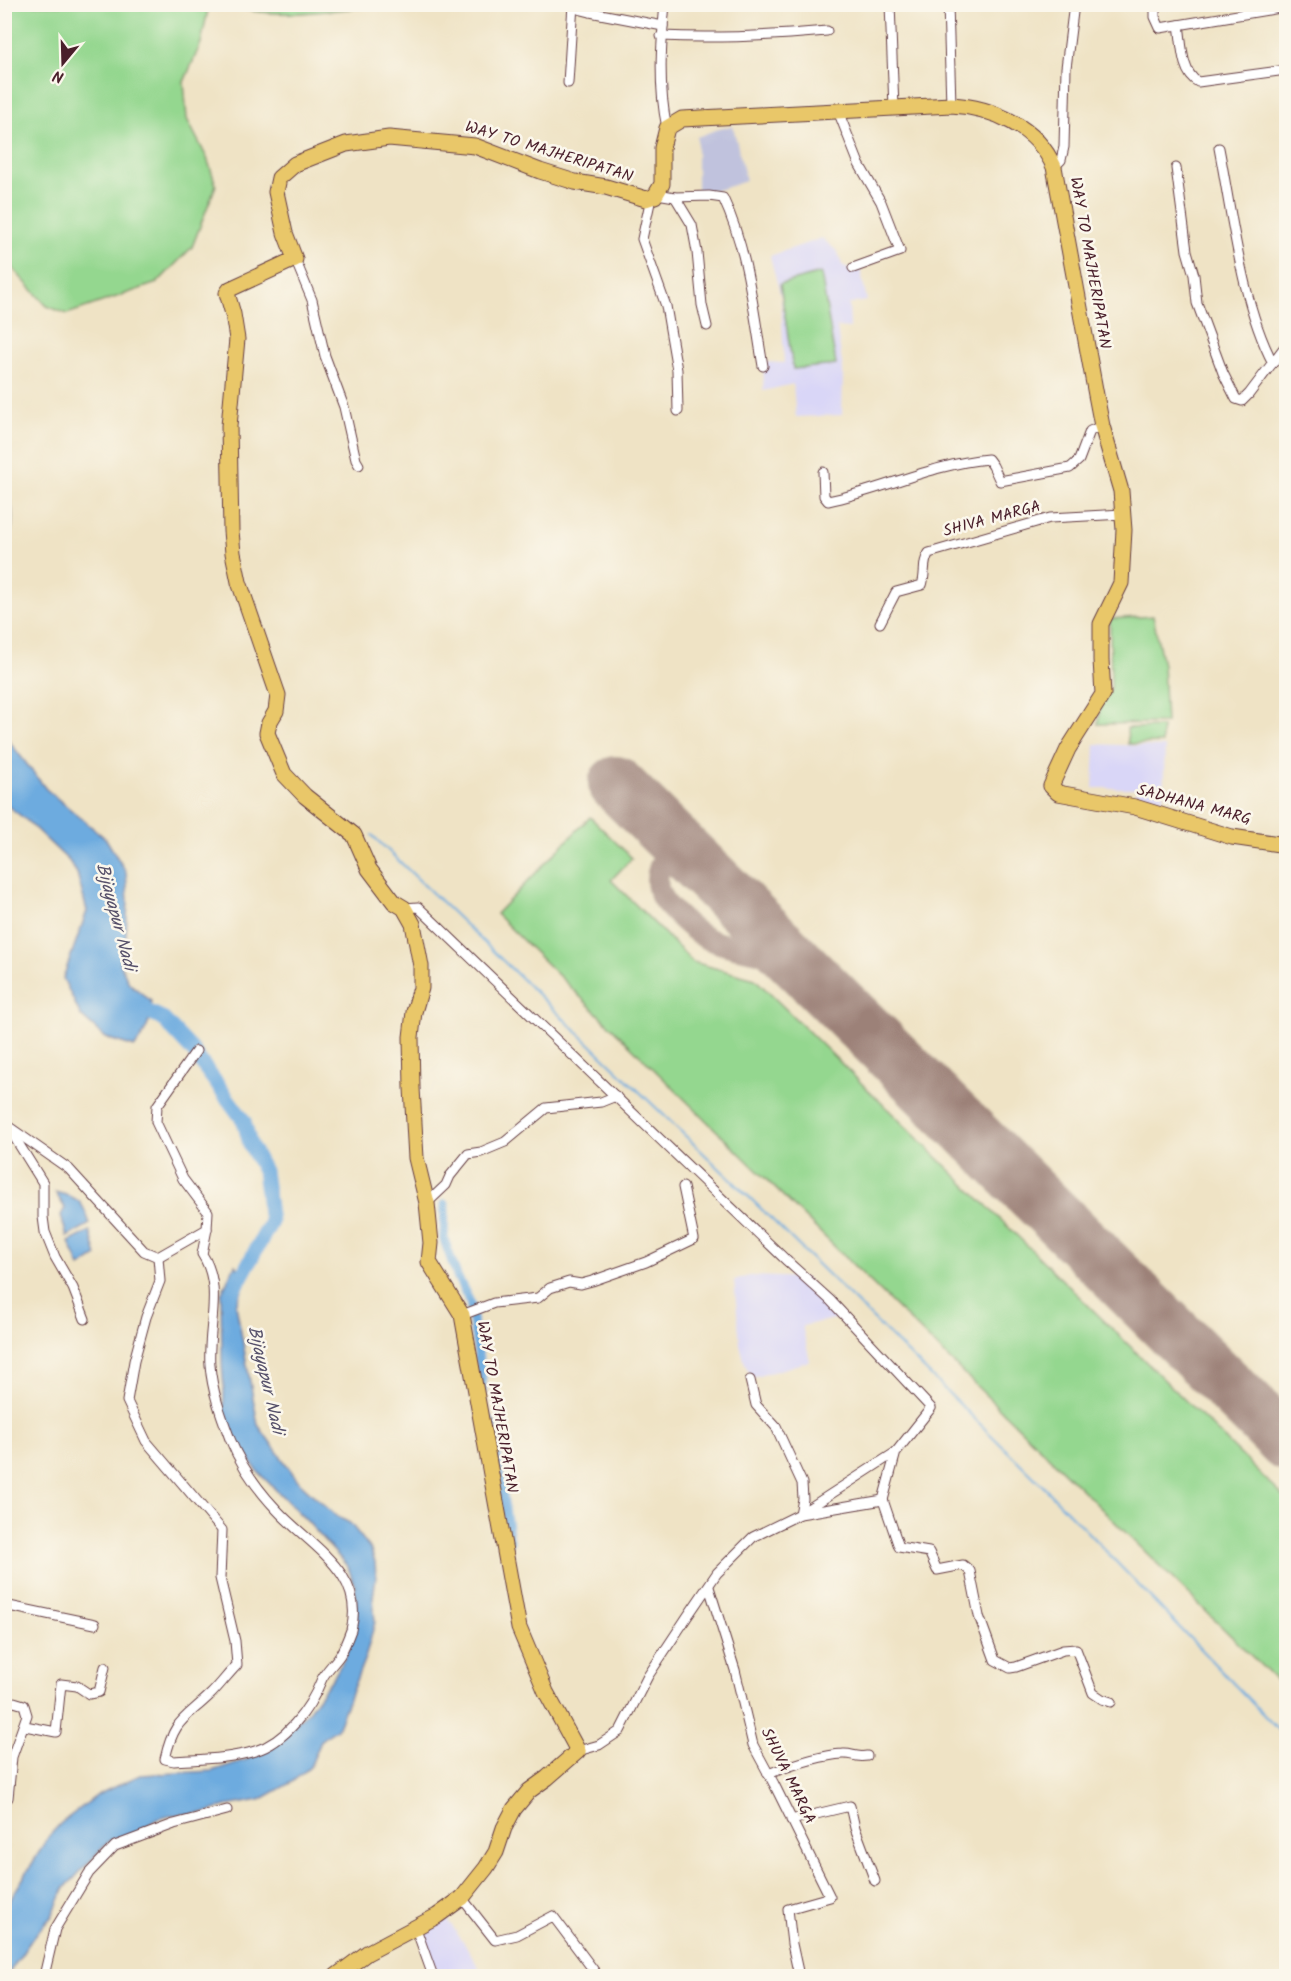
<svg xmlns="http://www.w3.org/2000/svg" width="1291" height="1981" viewBox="0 0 1291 1981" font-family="Kalam,sans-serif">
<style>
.built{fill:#d9d6f7}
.industrial{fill:#c0c2dd}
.green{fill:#94d78f;stroke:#6f7b5d;stroke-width:1.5}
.water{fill:#6dabdf;stroke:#5c6585;stroke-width:1.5}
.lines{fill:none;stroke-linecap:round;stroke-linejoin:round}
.stream{stroke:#6dabdf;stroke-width:2}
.canal{stroke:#6dabdf;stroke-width:9}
.river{stroke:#6dabdf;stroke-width:15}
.taxiway{stroke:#9c8178;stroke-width:22}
.runway{stroke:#9c8178;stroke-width:56}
.minor-casing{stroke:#633c42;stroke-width:11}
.primary-casing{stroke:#633c42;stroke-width:17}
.minor{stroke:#fff;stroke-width:9}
.primary{stroke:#e9c769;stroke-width:15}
.labels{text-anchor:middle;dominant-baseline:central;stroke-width:5;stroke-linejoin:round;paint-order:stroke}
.street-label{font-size:16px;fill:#4a1f2b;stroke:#fbf7ec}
.water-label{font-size:18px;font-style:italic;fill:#56506a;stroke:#fbf7ec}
</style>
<rect width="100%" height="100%" fill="#fbf7ec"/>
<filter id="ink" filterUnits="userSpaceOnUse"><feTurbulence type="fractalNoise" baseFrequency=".0167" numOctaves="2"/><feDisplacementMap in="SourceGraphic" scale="12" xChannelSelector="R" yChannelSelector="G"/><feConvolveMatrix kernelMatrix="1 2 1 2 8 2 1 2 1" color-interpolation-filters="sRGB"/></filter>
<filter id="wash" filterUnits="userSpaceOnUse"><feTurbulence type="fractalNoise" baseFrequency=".008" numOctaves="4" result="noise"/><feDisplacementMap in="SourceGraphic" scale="24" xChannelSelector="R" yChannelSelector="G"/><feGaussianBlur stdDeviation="1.35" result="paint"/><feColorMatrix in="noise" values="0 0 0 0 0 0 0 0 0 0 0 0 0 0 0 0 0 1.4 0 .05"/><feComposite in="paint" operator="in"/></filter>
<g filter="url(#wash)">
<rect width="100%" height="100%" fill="#efe3c5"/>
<g class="built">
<polygon points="822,238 838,252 842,265 853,271 860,268 867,301 849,304 850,328 837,327 843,371 842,415 796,417 793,384 763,391 764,362 784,363 781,298 770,256"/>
<polygon points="1095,744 1165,747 1163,799 1136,798 1137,788 1093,788"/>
<polygon points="750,1276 805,1278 843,1317 802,1326 810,1361 752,1378 745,1364 740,1344 734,1280"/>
<polygon points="446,1917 470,1952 483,1976 439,1976 420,1929"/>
</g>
<polygon class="industrial" points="733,126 746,181 721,189 697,193 697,137 715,130"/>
<g class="green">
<polygon points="4,5 209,5 201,43 184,82 187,119 207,158 216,185 192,247 157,283 67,314 47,306 5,260"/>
<path d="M231 5H407C390 5 373 6 356 8 320 12 263 19 231 5Z"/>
<polygon points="821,273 836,365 793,369 780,284"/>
<polygon points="1153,616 1163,665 1166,723 1098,724 1100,708 1111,688 1110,619"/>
<polygon points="1162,727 1162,743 1128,744 1127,728"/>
<polygon points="590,817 632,858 611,880 693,962 755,979 1286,1499 1286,1690 496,914"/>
</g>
<g class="water">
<path d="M5 492C17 509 12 533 5 551Z"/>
<path d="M5 736 46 789 106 839 126 872 128 901 126 935 120 963 129 983 151 1001C152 1021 146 1031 135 1047L106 1038 81 1016 63 978 87 911 77 873 69 861 25 819 5 804Z"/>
<path d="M55 1192C80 1198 82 1200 90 1224L67 1237 61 1215 65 1208Z"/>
<polygon points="90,1231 97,1256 80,1267 69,1242"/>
<polygon points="235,1265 246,1280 236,1305 258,1425 299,1482 336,1516 350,1523 370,1548 375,1562 376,1577 373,1597 375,1622 366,1655 337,1729 322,1739 310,1767 292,1782 260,1800 226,1806 205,1813 174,1815 157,1819 135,1834 109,1841 64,1889 52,1916 34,1936 7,1976 5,1976 5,1908 49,1836 61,1823 99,1794 140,1775 212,1771 248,1759 273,1746 309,1710 335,1675 345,1657 354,1632 357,1619 355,1587 348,1567 306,1520 258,1472 223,1419 224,1391 222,1364 221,1294"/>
</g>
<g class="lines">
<polyline class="stream" points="372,835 747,1195 1044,1487 1286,1738"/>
<g class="canal">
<polyline points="445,1204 444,1239 457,1276 470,1302 482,1379 482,1392"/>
<polyline points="484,1412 492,1425 510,1541"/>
</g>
<polyline class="river" points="134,1005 162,1018 192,1050 244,1121 250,1144 264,1171 271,1222 233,1292"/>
<path class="taxiway" d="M736 902C720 880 719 839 681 848 670 851 662 859 659 869 656 878 657 888 661 896 667 908 695 933 708 939 733 950 762 950 787 960 797 964 805 972 813 978"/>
<polyline class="runway" points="616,784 1286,1443"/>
</g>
</g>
<g filter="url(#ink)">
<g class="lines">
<g class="minor-casing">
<g id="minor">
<polyline points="573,4 578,9 590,12 663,26"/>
<path d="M665 4C661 46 658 86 667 128"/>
<polyline points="890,4 894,108"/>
<polyline points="948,4 951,105"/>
<polyline points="1155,4 1155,17 1160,28 1286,7"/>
<path d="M1179 25C1182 42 1181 73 1198 82L1286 70"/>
<path d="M661 36C717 39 772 36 827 31"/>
<polyline points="568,83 573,4"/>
<polyline points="838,111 859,164 881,202 900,251 853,268"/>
<path d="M1219 148C1232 215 1242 305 1273 363"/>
<polyline points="1054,167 1061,160 1064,147 1066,68 1074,4"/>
<polyline points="1176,168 1187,251 1194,275 1197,303 1223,373 1236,399 1242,401 1249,394 1286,345"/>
<path d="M657 194 675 197 709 196 723 198C748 251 753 308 763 366"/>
<polyline points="675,197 692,225 697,252 702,305 707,326"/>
<polyline points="651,198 642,239 666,306 677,370 678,411"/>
<polyline points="295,259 312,300 325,356 344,407 356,460 359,465"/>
<path d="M823 472 824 496 828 501C883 490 932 464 988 459L993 466 1000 481 1070 468 1079 460 1090 431 1102 426"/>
<path d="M880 623 896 592 922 585C926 574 922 562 929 553L1050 518 1123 514"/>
<polyline points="404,908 418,907 787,1261 830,1300 931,1408 896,1452 883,1500 800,1514 753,1537 717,1573 687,1617 648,1676 620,1731 599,1745 578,1751"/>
<polyline points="10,1130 43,1183 43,1217 45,1232 55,1257 73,1288 85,1319"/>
<polyline points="4,1136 9,1127 69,1169 144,1251 158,1257 207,1229 208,1212 183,1179 156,1122 157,1106 196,1051"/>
<polyline points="427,1203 446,1185 450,1176 468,1154 481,1152 505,1142 546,1108 601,1102 616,1096"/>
<path d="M158 1257 160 1281 146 1317 134 1361 127 1401 146 1441 222 1530 220 1578 235 1641 237 1665C228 1674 220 1685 211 1694 184 1720 174 1719 165 1759L174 1761C200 1759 229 1759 255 1751 285 1742 310 1709 321 1681 325 1671 334 1664 340 1655 344 1648 348 1638 351 1630 366 1573 310 1546 277 1510 257 1489 241 1466 230 1439 221 1415 212 1391 210 1365 207 1328 224 1287 202 1254L207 1229"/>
<polyline points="462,1315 494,1303 538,1298 550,1288 569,1282 581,1284 592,1281 646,1262 694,1239 683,1187"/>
<polyline points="750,1380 756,1405 776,1427 802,1483 803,1499 800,1514 896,1452"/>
<polyline points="883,1500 899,1547 929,1552 937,1570 963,1565 970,1571 979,1616 995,1660 1010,1668 1016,1667 1063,1650 1076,1649 1093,1693 1102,1699 1111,1702"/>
<polyline points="709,1587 735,1670 753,1745 774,1784 830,1897 788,1909 792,1944 799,1976"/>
<polyline points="4,1605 95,1624"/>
<polyline points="4,1703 14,1702 24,1705 27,1715 12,1757 8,1798 4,1800"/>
<polyline points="25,1726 56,1732 61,1684 77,1686 89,1694 99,1692 105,1667"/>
<path d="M768 1774C789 1766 821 1755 843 1754 852 1753 854 1758 867 1756"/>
<polyline points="791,1820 850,1806 855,1828 875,1881"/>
<polyline points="462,1898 495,1940 517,1935 553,1916 598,1976"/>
<polyline points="415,1926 433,1976"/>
<polyline points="44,1976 55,1929 89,1873 115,1846 174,1824 227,1810"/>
</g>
</g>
<g class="primary-casing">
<path id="primary" d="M336 1976 367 1953 437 1916 462 1898 486 1868 496 1852 504 1828 514 1809 529 1791 547 1778 578 1751 546 1692 519 1628 462 1315 429 1262 431 1243 427 1203 416 1158 412 1088 411 1037 414 1012 421 988V966L413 924 404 908 394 902 369 869 354 835 305 796 284 774 267 733 269 723 276 711 278 695 239 582 233 553 231 531 229 426 237 339 233 314 227 293 230 289 295 259 285 233 276 192 279 178 295 164 346 144 389 138 475 146 540 171 575 182 606 187 646 199 655 196 662 184V148L667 128 682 119 951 105C992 107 1037 127 1054 167L1096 395 1102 426 1121 491 1124 530 1121 583 1101 624V660L1103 694 1068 749 1051 786 1058 793 1135 807 1232 837 1286 845"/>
</g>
<use href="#minor" class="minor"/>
<use href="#primary" class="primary"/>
</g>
</g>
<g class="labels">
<g class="street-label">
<text transform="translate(549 152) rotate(17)">WAY TO MAJHERIPATAN</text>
<text transform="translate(1090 263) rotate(80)">WAY TO MAJHERIPATAN</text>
<text transform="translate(992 519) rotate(-15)">SHIVA MARGA</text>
<text transform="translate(1194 805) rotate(15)">SADHANA MARG</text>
<text transform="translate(497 1407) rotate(80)">WAY TO MAJHERIPATAN</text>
<text transform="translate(788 1776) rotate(64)">SHUVA MARGA</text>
</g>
<g class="water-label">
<text transform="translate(115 917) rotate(75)">Bijayapur Nadi</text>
<text transform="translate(265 1380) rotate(77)">Bijayapur Nadi</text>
</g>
</g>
<rect width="1291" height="1981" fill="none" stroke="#fbf7ec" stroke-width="24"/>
<g transform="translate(63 63) rotate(199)" stroke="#fbf7ec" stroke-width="4.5" paint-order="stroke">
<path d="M0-4.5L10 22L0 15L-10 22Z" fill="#4a1f2b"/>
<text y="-9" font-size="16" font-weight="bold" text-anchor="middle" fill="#4a1f2b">N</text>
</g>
</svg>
